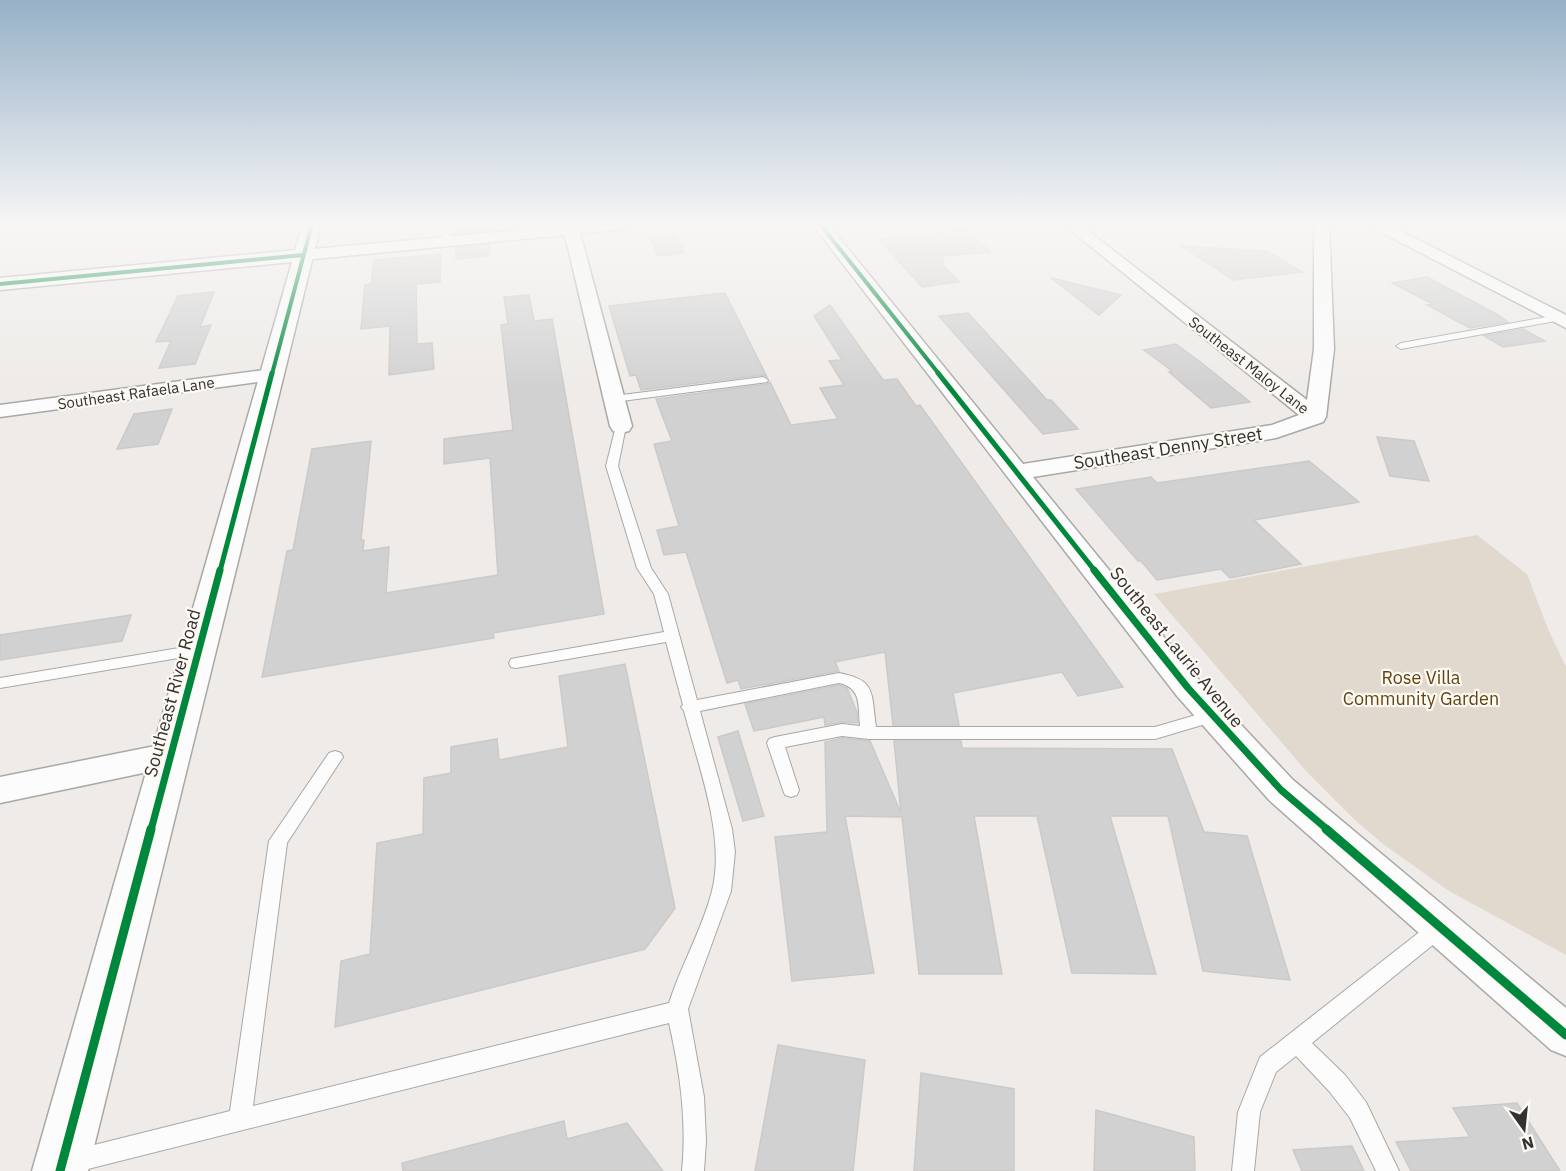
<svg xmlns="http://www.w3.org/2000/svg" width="1566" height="1171" viewBox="0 0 1566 1171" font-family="'IBM Plex Sans',sans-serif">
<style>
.green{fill:#e2d9ce}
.building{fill:#d2d1d1;stroke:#cbcac9;stroke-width:1.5}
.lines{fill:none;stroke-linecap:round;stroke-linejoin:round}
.service-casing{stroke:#aaa8a5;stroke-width:2}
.minor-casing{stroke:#aaa8a5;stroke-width:3}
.tertiary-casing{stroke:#aaa8a5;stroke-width:3}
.service{fill:#fcfcfc;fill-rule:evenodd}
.minor{fill:#fcfcfc;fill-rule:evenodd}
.tertiary{fill:#fcfcfc;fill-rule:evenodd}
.cycleway-far3-casing{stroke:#fdf9f3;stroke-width:6}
.cycleway-far2-casing{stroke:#fdf9f3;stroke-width:8}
.cycleway-far1-casing{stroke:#fdf9f3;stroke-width:10}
.cycleway-casing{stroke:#fdf9f3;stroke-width:13}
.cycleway-far3{stroke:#00873e;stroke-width:4}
.cycleway-far2{stroke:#00873e;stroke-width:5}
.cycleway-far1{stroke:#00873e;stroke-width:7}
.cycleway{stroke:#00873e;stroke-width:9}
.labels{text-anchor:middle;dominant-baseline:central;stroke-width:4.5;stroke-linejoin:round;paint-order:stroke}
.far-street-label{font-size:15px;fill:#343230;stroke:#fdf9f3}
.street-label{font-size:18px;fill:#343230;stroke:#fdf9f3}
.park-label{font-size:18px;fill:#644411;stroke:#fdf9f3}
</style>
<rect width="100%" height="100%" fill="#eeebe8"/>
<polygon class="green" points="1477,535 1527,574 1548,629 1566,667 1566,955 1449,891 1383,844 1355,820 1307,772 1154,594"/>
<g class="building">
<polygon points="455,224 487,224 488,231 456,234"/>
<polygon points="966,230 990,252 944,256 943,263 941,263 959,282 922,287 879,239"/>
<polygon points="674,233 684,253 658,256 649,235"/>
<polygon points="489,244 490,256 456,259 456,248"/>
<polygon points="1182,246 1267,251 1302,272 1233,280"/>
<polygon points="441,254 440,282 416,284 417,344 432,343 434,369 389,375 390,326 361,329 365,285 371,284 374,260"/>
<polygon points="1427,277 1498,315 1508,322 1470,328 1427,305 1433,304 1392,283"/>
<polygon points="1051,278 1121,295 1099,315"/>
<polygon points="214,292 200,327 211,325 195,364 159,368 171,341 156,342 178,296"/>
<polygon points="725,293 767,377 763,375 641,390 636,375 630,376 609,306"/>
<polygon points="529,295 534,321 552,319 604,614 493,633 494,638 262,677 287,551 293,550 312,449 371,441 361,540 364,540 363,551 389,547 386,593 498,575 490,458 444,464 444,439 513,430 501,325 508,324 504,297"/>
<polygon points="830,305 883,380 897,379 916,406 920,405 1123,687 1078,696 1062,672 953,693 959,725 893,725 885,652 835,662 839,671 741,689 738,680 727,683 686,552 664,555 657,530 679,526 654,444 672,441 656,399 767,384 770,382 791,425 838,419 820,388 844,385 829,361 842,360 814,316"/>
<polygon points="968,313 1047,400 1051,400 1078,429 1043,434 939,316"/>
<polygon points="1523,329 1545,341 1503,347 1484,336"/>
<polygon points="1176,344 1203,364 1250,402 1211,408 1169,372 1172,371 1144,350"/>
<polygon points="172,409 158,444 117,449 134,414"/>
<polygon points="1377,437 1414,441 1429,481 1390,476"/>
<polygon points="1309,461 1359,502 1254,520 1301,564 1230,578 1221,569 1157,580 1141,561 1138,561 1076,489 1151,477 1157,483"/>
<polygon points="131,615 122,641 0,660 0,635"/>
<polygon points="625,664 675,908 645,949 335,1027 341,961 370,954 377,843 423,834 424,778 451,773 451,747 497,739 499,760 568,747 559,676"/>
<polygon points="839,685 847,688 857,712 858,723 842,722 825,725 824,717 754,731 745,704"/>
<polygon points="738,731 764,816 743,821 718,737"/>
<polygon points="842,738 870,741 901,813 894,741 961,741 962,748 1172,749 1204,832 1247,836 1290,980 1203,971 1168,816 1110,816 1156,974 1072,973 1037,816 974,816 1002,974 919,974 902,817 845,816 874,973 792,981 775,837 827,832 825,742"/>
<polygon points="778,1045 865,1060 853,1171 755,1171"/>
<polygon points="921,1073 1014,1089 1014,1171 914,1171"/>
<polygon points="1517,1103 1560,1171 1411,1171 1396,1142 1470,1137 1453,1108"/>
<polygon points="1096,1110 1194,1137 1195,1171 1094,1171"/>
<polygon points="564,1121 567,1139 627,1123 663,1171 403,1171 402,1163"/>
<polygon points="1352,1146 1364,1171 1302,1171 1293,1150"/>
</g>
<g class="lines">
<g class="service-casing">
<g id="service">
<polygon points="442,224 450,224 450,243 443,241"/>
<polygon points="1558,315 1561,316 1561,320 1401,349 1396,346 1401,343"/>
<polygon points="763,377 768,380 767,382 614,402 609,399 614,396"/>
<path d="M621 423 626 426 618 466 651 568 668 594 697 700 839 673C877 680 871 693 876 727H1155L1213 710 1219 712 1221 716 1219 720 1155 739H869L842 736 785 747 799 790 797 795 791 797 785 795 783 790 767 743 769 739 775 737 842 724 860 726C858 706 862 688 839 683L700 711 732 829 735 852 731 891 688 1009 704 1097 706 1141 704 1171H682C687 1120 680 1072 669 1023L80 1171 66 1169 63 1161 66 1153 74 1150 230 1111 269 841 329 753 335 751 341 753 343 757 287 843 253 1106 669 1003C681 965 702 930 712 891 726 837 698 765 684 711L681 707 683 705 666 642 516 668 511 667 509 663 511 659 516 658 664 632 654 594 637 568 606 466 616 426Z"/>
<polygon points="197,645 202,646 204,650 202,654 0,688 0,678"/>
<polygon points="1438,920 1445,923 1448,929 1445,935 1312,1043 1345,1075 1366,1102 1399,1171 1376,1171 1350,1118 1329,1091 1296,1056 1276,1072 1260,1112 1254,1171 1232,1171 1238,1112 1260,1057 1431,923"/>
</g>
</g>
<g class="minor-casing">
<g id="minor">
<polygon points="563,224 636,224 628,229 580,233 632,426 629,431 621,433 613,431 610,426 565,235 303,260 295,255 303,250 563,226"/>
<polygon points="812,224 828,224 1023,464 1272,425 1299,415 1063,224 1079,224 1307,400 1314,349 1314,224 1329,224 1334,349 1326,417 1323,422 1276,438 1033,477 1199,680 1293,780 1566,1008 1566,1056 1551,1050 1269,800 1177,696"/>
<polygon points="1368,224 1387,224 1566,315 1566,328 1371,227"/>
<polygon points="272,369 279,371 282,375 279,379 0,417 0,405"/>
<polygon points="170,743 181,747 186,756 181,765 0,803 0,777"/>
</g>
</g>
<g class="tertiary-casing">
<polygon id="tertiary" points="303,224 321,224 88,1171 32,1171 292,262 0,290 0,278 295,250"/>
</g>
<use href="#service" class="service"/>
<use href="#minor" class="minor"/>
<use href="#tertiary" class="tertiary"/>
<g class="cycleway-far3-casing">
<g id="cycleway-far3">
<polyline points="820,224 939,374"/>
<polyline points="0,284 303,255"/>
<polyline points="272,374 312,224"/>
</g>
</g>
<g class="cycleway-far2-casing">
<g id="cycleway-far2">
<polyline points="938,373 1095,571"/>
<polyline points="220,571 272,373"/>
</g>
</g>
<g class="cycleway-far1-casing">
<g id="cycleway-far1">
<polyline points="1094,570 1188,688 1281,790 1328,830"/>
<polyline points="151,830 220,570"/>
</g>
</g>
<g class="cycleway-casing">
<g id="cycleway">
<polyline points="1326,829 1566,1035"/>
<polyline points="60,1171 151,829"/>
</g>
</g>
<use href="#cycleway-far3" class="cycleway-far3"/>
<use href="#cycleway-far2" class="cycleway-far2"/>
<use href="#cycleway-far1" class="cycleway-far1"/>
<use href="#cycleway" class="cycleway"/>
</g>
<linearGradient id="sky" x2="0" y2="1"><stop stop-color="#97b1c8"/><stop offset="0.58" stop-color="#f7f6f5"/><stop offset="1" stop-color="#f7f6f5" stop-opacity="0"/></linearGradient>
<rect width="1566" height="388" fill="url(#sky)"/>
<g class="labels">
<g class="far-street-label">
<text transform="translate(1249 365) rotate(38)">Southeast Maloy Lane</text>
<text transform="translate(136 393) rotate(-8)">Southeast Rafaela Lane</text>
</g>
<g class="street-label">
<text transform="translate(1168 448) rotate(-9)">Southeast Denny Street</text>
<text transform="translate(1177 647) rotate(51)">Southeast Laurie Avenue</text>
<text transform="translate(172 693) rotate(-75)">Southeast River Road</text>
</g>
<g class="park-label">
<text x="1421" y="677">Rose Villa<tspan x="1421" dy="21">Community Garden</tspan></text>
</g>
</g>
<g transform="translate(1524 1129) rotate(165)" stroke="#fdf9f3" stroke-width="4.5" paint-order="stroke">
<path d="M0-4.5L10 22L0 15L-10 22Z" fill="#343230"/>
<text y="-9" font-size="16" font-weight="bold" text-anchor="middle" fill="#343230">N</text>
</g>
</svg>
